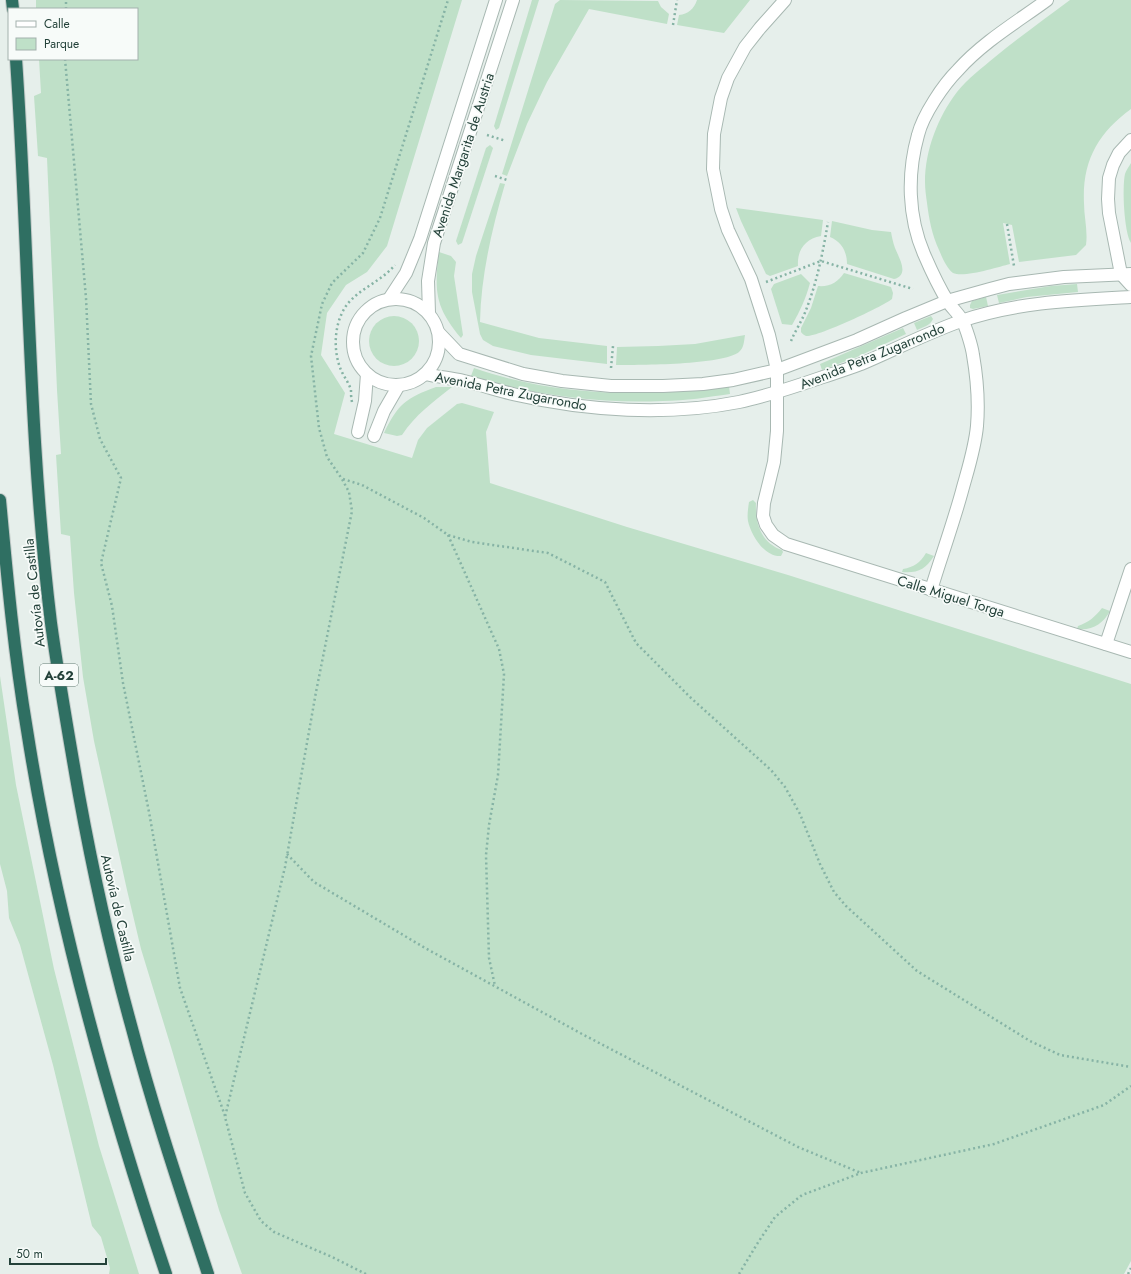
<svg xmlns="http://www.w3.org/2000/svg" width="1131" height="1274" viewBox="0 0 1131 1274" font-family="Jost,sans-serif">
<style>
.green{fill:#bfe0c8}
.lines{fill:none;stroke-linecap:round;stroke-linejoin:round}
.minor-casing{stroke:#a8b8b2;stroke-width:14}
.highway-casing{stroke:#c2cac8;stroke-width:14}
.path{stroke:#86b3a5;stroke-width:2.5;stroke-dasharray:2 3;stroke-linecap:butt}
.minor{stroke:#fff;stroke-width:12}
.highway{stroke:#2f6f62;stroke-width:12}
.labels{text-anchor:middle;dominant-baseline:central;stroke-width:3.5;stroke-linejoin:round;paint-order:stroke}
.shield{fill:#f7fbf9;stroke:#637a73;stroke-width:1}
.shield-label{font-size:13px;font-weight:bold;fill:#24423a}
.street-label{font-size:14px;fill:#24423a;stroke:#f7fbf9}
</style>
<rect width="100%" height="100%" fill="#e6efeb"/>
<g class="green">
<polygon points="36,0 462,0 387,246 367,272 346,285 327,313 321,355 345,393 334,434 412,458 418,440 427,428 457,404 462,403 494,412 486,432 490,483 627,527 788,575 1131,684 1131,1261 1124,1274 242,1274 219,1210 171,1047 141,949 127,890 94,741 83,677 74,593 70,536 61,534 56,455 61,454 57,390 47,158 38,156 34,96 41,93 39,59 137,59 137,9 36,9"/>
<polygon points="532,0 539,0 499,128 496,130 494,126"/>
<polygon points="560,0 658,1 661,7 669,14 667,24 589,9 547,82 527,124 507,176 502,174 555,4"/>
<path d="M697 0H750L724 33 677 25 679 15C688 14 694 9 697 0Z"/>
<path d="M1070 0H1131V109C1098 133 1082 161 1084 203 1084 217 1088 231 1086 245L1076 255 1019 262 1012 225 1003 223 1010 264C998 267 964 278 953 273 947 269 942 257 939 250 932 235 929 219 927 203 926 196 925 189 925 182 925 150 938 117 957 92 968 78 982 68 995 57 1019 37 1045 19 1070 0Z"/>
<polygon points="490,145 493,148 462,243 458,245 456,241 486,148"/>
<path d="M1131 163V243C1124 232 1122 187 1125 174 1126 170 1129 167 1131 163Z"/>
<path d="M500 183 505 184C492 229 481 275 480 322L539 338 607 346V364L531 355 493 346 483 340 480 334 472 292V274L476 256Z"/>
<path d="M736 208 823 220 821 236C805 239 797 250 798 266L770 276 766 274 741 221Z"/>
<path d="M832 221 872 230 891 232C892 237 893 243 895 248 899 258 910 275 894 279L847 264C847 252 842 242 830 237Z"/>
<path d="M439 252 451 256 456 262 454 276 463 335 461 338C435 307 434 291 439 252Z"/>
<path d="M844 273 891 287 893 293 892 299C882 307 815 338 806 336 803 335 802 333 801 332V328L811 308 818 286C830 287 838 282 844 273Z"/>
<path d="M801 274 810 283C806 298 800 311 792 325L782 324 771 289 774 284Z"/>
<polygon points="1077,284 1078,292 1027,297 999,303 997,295 1051,286"/>
<polygon points="986,297 988,306 973,309 970,308 970,305 972,301"/>
<circle cx="394" cy="341" r="25"/>
<path d="M931 316 933 319C930 326 923 327 917 330L914 323Z"/>
<polygon points="903,328 906,334 857,357 822,370 820,364"/>
<path d="M745 335C744 341 744 348 739 352 723 365 639 365 616 365L617 347 658 346 695 344Z"/>
<path d="M474 368C555 396 645 398 729 386L730 394C708 397 686 401 663 401 598 404 533 395 471 376Z"/>
<path d="M436 387H452C432 403 416 414 402 435L397 436 384 433C398 404 406 398 436 387Z"/>
<path d="M753 500 756 503C755 523 761 543 782 550L783 552 781 556C764 557 751 535 748 521 747 515 748 509 749 502Z"/>
<path d="M926 553 934 556C925 570 918 573 902 572L903 569C914 567 920 563 926 553Z"/>
<path d="M1102 608 1110 611C1103 624 1092 631 1077 629L1078 626C1089 622 1095 617 1102 608Z"/>
<polygon points="0,676 16,785 54,969 99,1146 139,1274 109,1274 110,1268 101,1237 92,1226 53,1065 20,945 9,918 7,891 0,864"/>
</g>
<g class="lines">
<g class="minor-casing">
<g id="minor">
<polyline points="785,0 760,28 745,47 728,78 721,98 714,134 713,169 721,209 728,230 751,279 769,335 777,370 777,431 774,462 764,503 763,516 766,525 773,535 786,544 1131,652"/>
<polyline points="1131,140 1119,153 1113,165 1109,178 1108,199 1109,213 1121,274 1131,285"/>
<polyline points="389,299 406,273 420,239 496,0"/>
<circle cx="396" cy="342" r="43"/>
<polyline points="429,313 428,281 434,243 513,0"/>
<polyline points="439,333 459,354 523,374 562,381 611,386 663,386 703,384 733,380 777,370 857,340 906,318 947,301 990,289 1009,284 1064,277 1131,274"/>
<path d="M425 374C438 377 451 378 464 381 482 385 499 391 517 395 587 411 668 416 739 402 768 396 794 387 823 377 835 373 848 369 861 364 894 350 927 333 961 321 1016 302 1074 300 1131 297"/>
<polyline points="358,432 365,401 367,374"/>
<polyline points="374,436 384,411 399,385"/>
<path d="M931 590C941 557 953 524 962 491 968 469 975 448 977 426 979 402 977 378 973 355 972 347 966 327 962 320 958 313 952 308 948 302 940 289 930 268 924 254 908 217 907 174 918 135 923 115 943 85 958 70 983 42 1017 22 1047 0"/>
<polyline points="1106,644 1131,569"/>
</g>
</g>
<g class="highway-casing">
<g id="highway">
<polyline points="12,0 13,9"/>
<path d="M16 59C29 247 28 436 51 623 59 681 69 738 79 795 93 872 110 949 131 1025 153 1109 181 1192 208 1274"/>
<path d="M0 500C7 576 14 653 27 730 56 915 106 1096 166 1274"/>
</g>
</g>
<g class="path">
<polyline points="66,9 66,0"/>
<polyline points="673,25 677,0"/>
<polyline points="65,59 86,298 91,404 100,439 121,478 101,563 112,606 123,683 149,812 180,988 225,1116"/>
<polyline points="487,135 506,141"/>
<polyline points="495,176 507,180"/>
<polyline points="1007,224 1014,266"/>
<polyline points="766,282 821,261 913,289"/>
<path d="M791 341C795 331 802 321 806 310 817 282 823 252 828 222"/>
<polyline points="611,368 613,346"/>
<path d="M352 402C351 398 351 394 351 390 349 383 344 377 341 370 332 349 334 317 351 300 364 287 382 280 395 265"/>
<polyline points="343,479 362,485 424,518 448,535 472,542 548,553 605,582 636,643 691,698 771,770 785,787 800,814 820,864 834,892 846,906 917,971 1030,1041 1060,1055 1131,1067"/>
<polyline points="448,535 499,649 504,674 498,775 489,825 486,855 489,958 495,986"/>
<polyline points="287,854 314,882 425,948 582,1034 798,1147 861,1173"/>
<polyline points="366,1274 332,1257 274,1232 261,1221 245,1193 225,1117 285,867 316,692 352,511 349,492 342,479 327,457 319,428 311,356 322,304 332,283 363,253 380,218 448,0"/>
<polyline points="739,1274 757,1244 775,1217 802,1195 861,1173 994,1144 1104,1105 1131,1086"/>
<polyline points="1128,1274 1131,1268"/>
</g>
<use href="#minor" class="minor"/>
<use href="#highway" class="highway"/>
</g>
<g class="labels">
<rect class="shield" x="40" y="664" width="38" height="22" rx="3"/>
<g class="shield-label">
<text x="59" y="675">A-62</text>
</g>
<g class="street-label">
<text transform="translate(463 155) rotate(-72)">Avenida Margarita de Austria</text>
<text transform="translate(872 356) rotate(-22)">Avenida Petra Zugarrondo</text>
<text transform="translate(511 391) rotate(11)">Avenida Petra Zugarrondo</text>
<text transform="translate(34 593) rotate(-96)">Autovía de Castilla</text>
<text transform="translate(951 596) rotate(17)">Calle Miguel Torga</text>
<text transform="translate(118 908) rotate(77)">Autovía de Castilla</text>
</g>
</g>
<rect x="8" y="8" width="130" height="52" fill="#f7fbf9" stroke="#a3b1ad"/>
<rect x="16" y="21" width="20" height="6" fill="#ffffff" stroke="#a3b1ad"/>
<text x="44" y="28" font-size="12" fill="#24423a">Calle</text>
<rect x="16" y="38" width="20" height="12" fill="#bfe0c8" stroke="#a3b1ad"/>
<text x="44" y="48" font-size="12" fill="#24423a">Parque</text>
<path d="M10 1258v6h96v-6" fill="none" stroke="#24423a" stroke-width="2"/>
<text x="16" y="1258" font-size="12" fill="#24423a" stroke="#f7fbf9" stroke-width="3" paint-order="stroke">50 m</text>
</svg>
